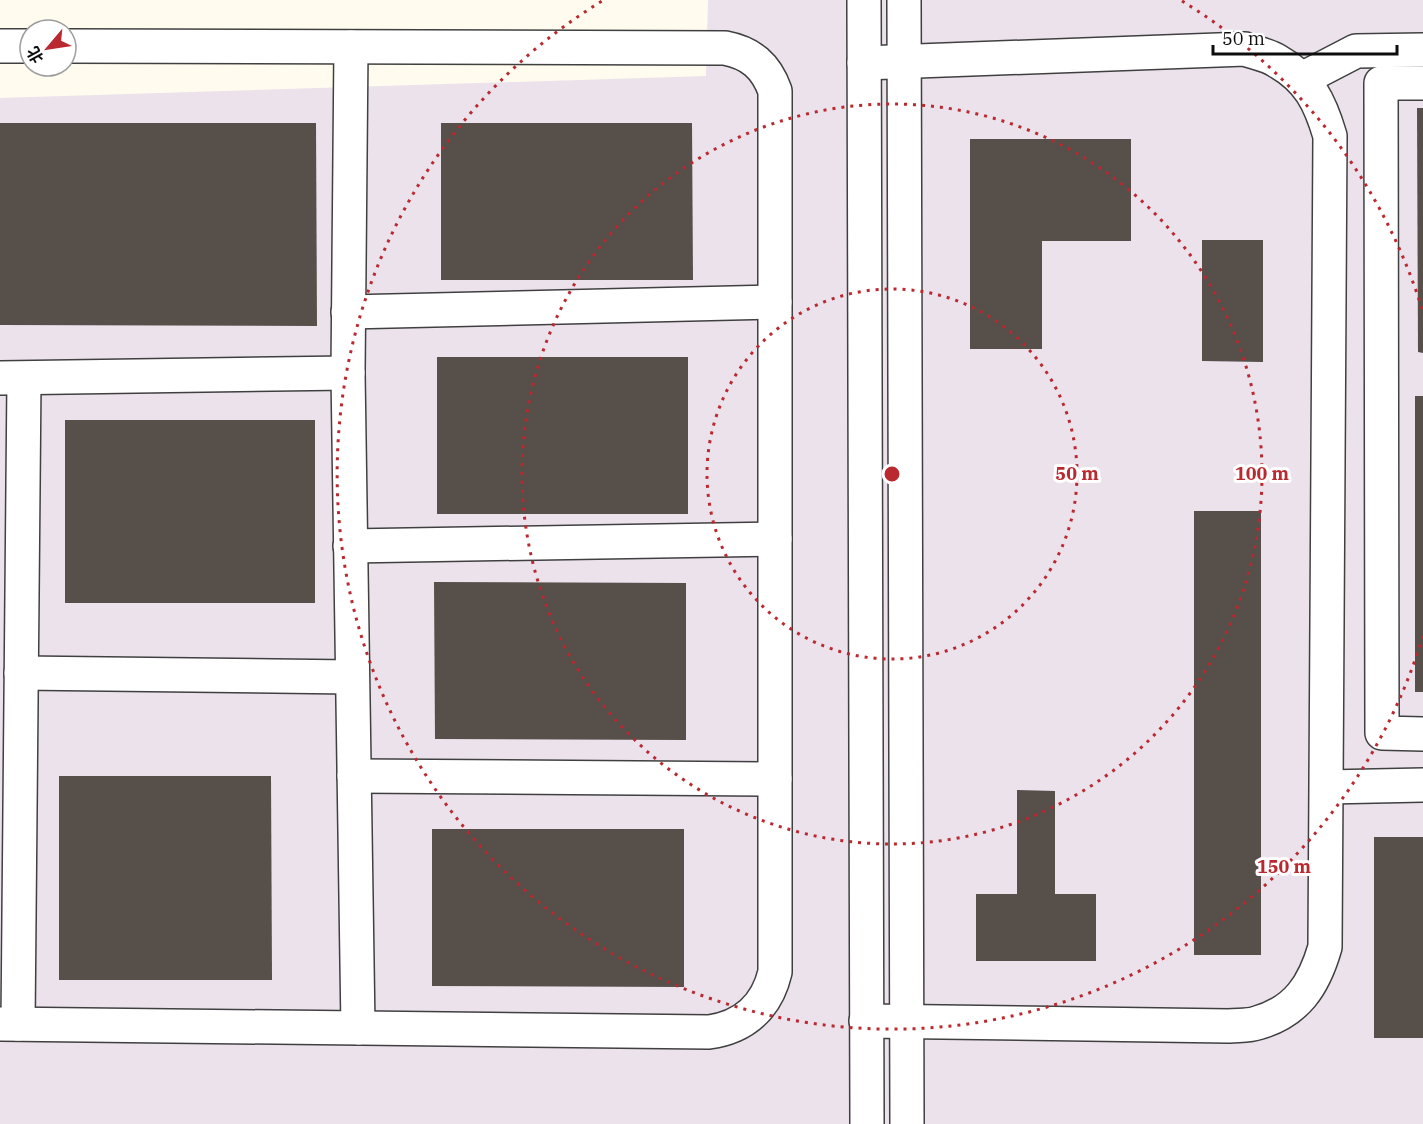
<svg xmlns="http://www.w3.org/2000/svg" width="1423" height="1124" viewBox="0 0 1423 1124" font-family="'IBM Plex Serif','Noto Sans SC',serif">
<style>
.industrial{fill:#ebe2ec}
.building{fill:#564f4a}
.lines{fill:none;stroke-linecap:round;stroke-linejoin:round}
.minor-casing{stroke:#404040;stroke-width:36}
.minor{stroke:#fff;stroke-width:33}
.ring{fill:none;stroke:#ba292f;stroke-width:3;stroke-dasharray:3 6}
.centre{fill:#ba292f;stroke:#fff;stroke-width:3}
.ring-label{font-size:18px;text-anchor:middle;font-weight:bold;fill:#ba292f;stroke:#fff;stroke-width:6;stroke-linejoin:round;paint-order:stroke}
</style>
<rect width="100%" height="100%" fill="#fffbee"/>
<polygon class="industrial" points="708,0 1423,0 1423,1124 0,1124 0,98 706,76"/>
<g class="building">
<polygon points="1417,108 1423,108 1423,353 1418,352"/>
<polygon points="0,123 316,123 317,326 0,325"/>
<polygon points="441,123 692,123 693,280 441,280"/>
<polygon points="970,139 1131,139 1131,241 1042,241 1042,349 970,349"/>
<polygon points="1202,240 1263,240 1263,362 1202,361"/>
<rect x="437" y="357" width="251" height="157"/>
<rect x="1415" y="396" width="8" height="296"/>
<rect x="65" y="420" width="250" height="183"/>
<rect x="1194" y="511" width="67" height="444"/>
<polygon points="434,582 686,583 686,740 435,739"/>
<polygon points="59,776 271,776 272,980 59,980"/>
<polygon points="1017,790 1055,791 1055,894 1096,894 1096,961 976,961 976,894 1017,894"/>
<polygon points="432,829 684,829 684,987 432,986"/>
<rect x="1374" y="837" width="49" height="201"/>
</g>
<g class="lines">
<g class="minor-casing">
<g id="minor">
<polyline points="864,0 867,1124"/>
<polyline points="904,0 907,1124"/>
<polyline points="0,46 30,46"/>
<polyline points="351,47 348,373 358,1028"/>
<path d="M864 63 1245 49C1255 53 1268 55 1277 61 1309 79 1320 102 1330 136L1325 947C1314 985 1297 1012 1257 1023 1249 1026 1238 1025 1229 1026L866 1021"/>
<polyline points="1302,79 1356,51 1423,50"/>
<polyline points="1423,83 1381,83 1382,733 1423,734"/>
<polyline points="348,312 775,302"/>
<polyline points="0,378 348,373"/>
<polyline points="350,546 775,539"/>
<polyline points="21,673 352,677"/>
<polyline points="354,776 775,779"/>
<polyline points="1327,787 1423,785"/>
<path d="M0 1024 709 1032C745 1027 767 1006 775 972V91C766 66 751 53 725 48L66 46"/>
<polyline points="18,1024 24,379"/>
</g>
</g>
<use href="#minor" class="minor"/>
</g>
<g class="ring">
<circle cx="892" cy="474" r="185"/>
<circle cx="892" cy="474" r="370"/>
<path d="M1423 636A555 555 0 1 1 602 1M1182 1A555 555 0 0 1 1423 312"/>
</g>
<circle cx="892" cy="474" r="9" class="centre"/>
<g class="ring-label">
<text x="1077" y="480">50 m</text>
<text x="1262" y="480">100 m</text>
<text x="1284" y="873">150 m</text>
</g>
<g transform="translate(48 48) rotate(241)"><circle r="28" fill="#ffffff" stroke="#9e9e9e" stroke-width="1.5"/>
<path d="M0-4.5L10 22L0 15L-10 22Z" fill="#ba292f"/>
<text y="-9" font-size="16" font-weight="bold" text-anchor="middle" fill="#0d0d0d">北</text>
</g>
<path d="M1213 45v9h184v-9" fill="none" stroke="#0d0d0d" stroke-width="3"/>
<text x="1222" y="45" font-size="18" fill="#0d0d0d" stroke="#ffffff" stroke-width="4.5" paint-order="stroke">50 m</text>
</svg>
